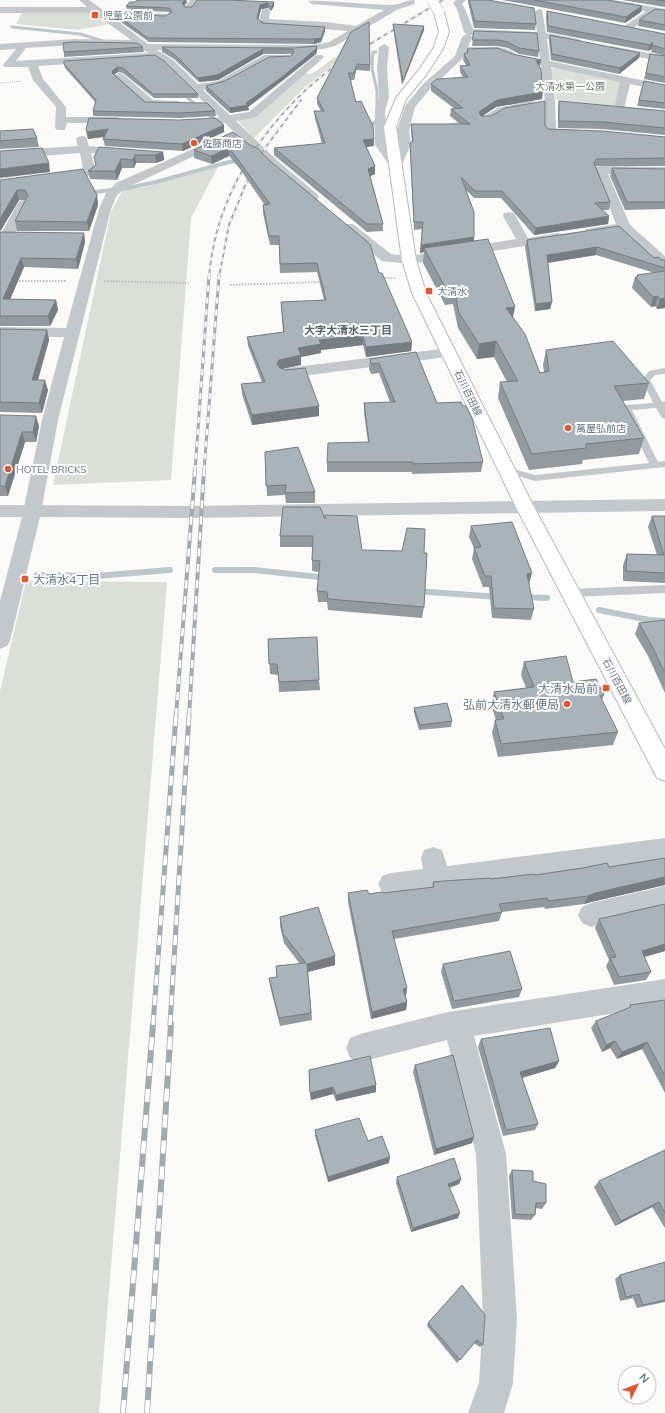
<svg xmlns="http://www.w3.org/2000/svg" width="665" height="1413" viewBox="0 0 665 1413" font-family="Mulish,'Noto Sans JP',sans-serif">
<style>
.green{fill:#dadfd7}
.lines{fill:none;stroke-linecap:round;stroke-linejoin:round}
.stream-far2{stroke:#bbc7cb;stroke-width:3}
.stream-far1{stroke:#bbc7cb;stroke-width:4}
.stream{stroke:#bbc7cb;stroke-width:6}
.secondary-casing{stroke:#b3babf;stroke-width:2}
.path-far2{stroke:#bbbfc2;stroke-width:1;stroke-dasharray:1 1;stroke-linecap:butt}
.path-far1{stroke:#bbbfc2;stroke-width:1.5;stroke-dasharray:1 1;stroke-linecap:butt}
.path{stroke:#bbbfc2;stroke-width:2;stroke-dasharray:1.5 1.5;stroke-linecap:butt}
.service{fill:#c3c8cc;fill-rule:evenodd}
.minor{fill:#c3c8cc;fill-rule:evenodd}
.tertiary{fill:#c3c8cc;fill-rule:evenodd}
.secondary{fill:#fff;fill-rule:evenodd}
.rail-far4-casing{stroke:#a2aab0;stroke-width:2}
.rail-far3-casing{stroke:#a2aab0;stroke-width:3}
.rail-far2-casing{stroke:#a2aab0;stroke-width:4}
.rail-far1-casing{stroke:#a2aab0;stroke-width:5}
.rail-casing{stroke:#a2aab0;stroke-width:6}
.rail-far4{stroke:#fff;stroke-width:1.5;stroke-dasharray:4;stroke-linecap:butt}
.rail-far3{stroke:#fff;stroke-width:2;stroke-dasharray:6;stroke-linecap:butt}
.rail-far2{stroke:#fff;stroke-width:2.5;stroke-dasharray:8;stroke-linecap:butt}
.rail-far1{stroke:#fff;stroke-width:3.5;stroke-dasharray:10;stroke-linecap:butt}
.rail{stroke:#fff;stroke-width:4.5;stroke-dasharray:13;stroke-linecap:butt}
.secondary-bridge-casing{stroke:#b3babf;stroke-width:11;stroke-linecap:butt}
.secondary-bridge{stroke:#fff;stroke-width:10}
.wall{fill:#929a9f}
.shaded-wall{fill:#777d82}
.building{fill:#aab3b9;stroke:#777d82}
.poi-dot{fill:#e4572e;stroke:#fff;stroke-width:1.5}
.labels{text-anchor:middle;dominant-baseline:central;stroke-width:4;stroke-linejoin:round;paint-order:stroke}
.far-poi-label{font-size:10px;fill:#657683;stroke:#fff;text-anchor:start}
.far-park-label{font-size:10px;fill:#687a64;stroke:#fff}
.far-street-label{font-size:10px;fill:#657683;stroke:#fff}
.far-neighbourhood-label{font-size:11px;font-weight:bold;fill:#57646e;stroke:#fff}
.poi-label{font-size:12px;fill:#657683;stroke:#fff;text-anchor:end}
</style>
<rect width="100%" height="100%" fill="#fafaf8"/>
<g class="green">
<polygon points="23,11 92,11 109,24 78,30 16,24"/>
<polygon points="335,57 342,58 304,88 254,138 238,121 304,73 312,74"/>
<polygon points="555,68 621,81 616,106 556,100 550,69"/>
<polygon points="218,167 191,218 171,480 53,485 111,212 122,191 145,187"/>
<polygon points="26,581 167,582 99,1413 0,1413 0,691"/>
</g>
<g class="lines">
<g class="stream-far2">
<polyline points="12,27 80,34 103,41"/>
<polyline points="182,93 208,115 214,118"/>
<polyline points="374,123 377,121 377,91 372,68 373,52 376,52"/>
</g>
<g class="stream-far1">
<polyline points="365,128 376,122"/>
<polyline points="87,193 128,188 156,182 229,162 239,161"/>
</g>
<g class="stream">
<polyline points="215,570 254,570 328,578"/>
<polyline points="37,575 95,576 170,570"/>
<polyline points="415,591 499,597"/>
<polyline points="523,597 547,598"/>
<polyline points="599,610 649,620 665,621"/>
</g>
<g class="secondary-casing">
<polygon id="secondary" points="439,9 444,12 449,32 443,49 426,75 406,99 396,127 416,260 426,293 534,507 665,749 665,781 657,778 516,507 412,293 402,260 384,127 396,98 418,71 433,49 439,32 434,12"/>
</g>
<g class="path-far2">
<polyline points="0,83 22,81"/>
<polyline points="456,123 461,122"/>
</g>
<polyline class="path-far1" points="444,125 461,122"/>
<g class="path">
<polyline points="382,278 395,278"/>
<polyline points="16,281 67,281"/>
<polyline points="104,281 189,283"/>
<polyline points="230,285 321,282"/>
</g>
<g class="service">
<polygon points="665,368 665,374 655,375 650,380 662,402 665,401 665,419 662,418 656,408 632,410 658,462 665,461 665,467 535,481 504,472 502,470 507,467 535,475 649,463 622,408 626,405 653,403 642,380 649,371"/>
<polygon points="665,585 665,593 570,597 566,596 565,593 566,590 570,589"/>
</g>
<g class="minor">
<path d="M79 0H89L103 10 169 14 171 16 166 19 111 16 148 44 314 45 329 42 348 31 261 24 259 22 262 9H268L270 11 269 19 326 22 356 26 384 10 312 4 308 1C324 0 371 5 391 5 400 5 406 0 414 0L415 2 414 4 397 10 335 46 323 49 294 51 157 50 173 60 198 84 218 81 264 55H291L293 57 291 59 269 60 225 85 203 90 230 115 249 112 316 55H322L324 57 322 59 256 117 236 121 278 161 317 194 319 197 317 200H309L270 167 225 123H212L210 121 212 119 219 117 165 64 156 58 38 66 43 79 66 107V117H117L123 120 117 123H67L65 130H57L55 128 56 107 33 80 28 67H4L3 65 16 49 0 50V44L74 39 131 40 94 13H0V7H87ZM74 45 138 46 148 53 16 61 26 48Z"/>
<polygon points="190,0 199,0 191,10 185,10 184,8"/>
<path d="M456 0H466L462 4 465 9 473 29 537 32 534 12 539 9 542 10 546 33 579 39 584 42 579 45 547 39 550 61 665 85V91L630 84 624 109 619 112 614 109 620 82 551 67 555 102 556 129 581 130 583 132 581 134 577 135H551L547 134 545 132V102L541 65 512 59 506 56 497 53H466L462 59 431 88 415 107 409 130 411 144 400 169H392L375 145V111L379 97 377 68 379 47 384 44 389 47 387 68 389 97 385 111 387 145 394 156 399 144 397 130 405 106 423 84 455 56 462 37 467 34 464 32 457 9 453 3ZM470 35 537 38 540 59 518 55 507 49 497 47H468L472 37Z"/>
<polygon points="652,7 656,10 655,12 629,31 623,31 621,29 623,27"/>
<polygon points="611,46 665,56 665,62 608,51 606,49 608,47"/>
<polygon points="119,73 123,74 153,100 178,101 183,104 178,107 146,105 115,78 114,76"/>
<polygon points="532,101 537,104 536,106 504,113 485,123 479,120 497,108"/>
<polygon points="82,136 86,137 89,146 128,149 132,150 134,152 132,154 128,155 91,153 96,172 94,175 0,188 0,180 83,169 80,153 0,159 0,151 78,146 76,139 78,137"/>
<polygon points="220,137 224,138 226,140 224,142 124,189 117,195 111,209 58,420 41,512 38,516 32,518 26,516 23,512 42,420 64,337 0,337 0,327 66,328 99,209 106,193 116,183"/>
<polygon points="600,166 665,167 665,175 608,174 630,225 665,256 665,267 660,266 621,231 591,236 586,235 584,232 586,229 616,224 594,170 596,167"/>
<polygon points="23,200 27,201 29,204 14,236 12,239 2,239 0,236 17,204 19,201"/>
<polygon points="509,212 514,213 528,238 557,233 562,234 564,237 562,240 557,241 409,264 382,261 341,227 343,224 353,224 391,254 409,256 516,239 503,216 504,213"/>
<polygon points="449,348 454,350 457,353 454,356 287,378 281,376 279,373 281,370 287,368"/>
<polygon points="665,838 665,860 391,895 382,892 378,884 382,876 391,873 423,869 421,858 424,850 433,847 442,850 447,866"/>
<polygon points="665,886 665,910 591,927 582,923 578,915 582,907 591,903"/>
<polygon points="665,979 665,1005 474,1036 506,1154 517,1318 513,1383 504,1413 468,1413 479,1383 483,1318 476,1154 447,1040 360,1062 350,1058 346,1048 350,1038 360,1034 448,1012"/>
</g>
<g class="tertiary">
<polygon points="594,0 613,0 665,9 665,15 598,3"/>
<polygon points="665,499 665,511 192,518 40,517 10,641 7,646 0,649 0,601 22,517 0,517 0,505 192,506"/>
</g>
<use href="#secondary" class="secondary"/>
<g class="rail-far4-casing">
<g id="rail-far4">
<polyline points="360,50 443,0"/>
<path d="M209 277C216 189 272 110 343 60"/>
<polyline points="219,277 229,225 245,186 262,152 301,100"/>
</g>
</g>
<g class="rail-far3-casing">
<g id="rail-far3">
<polyline points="195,471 209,276"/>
<polyline points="204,471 219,276"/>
</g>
</g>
<g class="rail-far2-casing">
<g id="rail-far2">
<polyline points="176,716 195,470"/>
<polyline points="189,716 204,470"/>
</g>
</g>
<g class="rail-far1-casing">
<g id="rail-far1">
<polyline points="153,1025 176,715"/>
<polyline points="170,1025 189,715"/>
</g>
</g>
<g class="rail-casing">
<g id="rail">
<polyline points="123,1413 153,1024"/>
<polyline points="147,1413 171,1024"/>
</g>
</g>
<use href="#rail-far4" class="rail-far4"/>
<use href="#rail-far3" class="rail-far3"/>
<use href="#rail-far2" class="rail-far2"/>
<use href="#rail-far1" class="rail-far1"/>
<use href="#rail" class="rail"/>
<g class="secondary-bridge-casing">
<polyline id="secondary-bridge" points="432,0 439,12"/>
</g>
<use href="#secondary-bridge" class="secondary-bridge"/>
</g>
<g class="wall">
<polygon points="186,0 187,2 184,6 185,7 274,2 274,6 271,11 268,8 261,9 258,19 260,21 263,23 325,31 321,42 314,44 149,42 118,20 118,16 165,16 170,13 169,12 127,10 126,6 135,2"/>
<polygon points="468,0 488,0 536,24 535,30 474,28 468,2"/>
<polygon points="502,0 607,0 642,6 641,12 625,23"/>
<polygon points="622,0 665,0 665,7"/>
<polygon points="665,10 665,31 638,26 639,20"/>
<polygon points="547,11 665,34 665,56 651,52 652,49 648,51 547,32 546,17"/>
<polygon points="393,24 424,30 402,85 393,28"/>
<polygon points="474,31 539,51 538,57 519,54 508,48 497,46 472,46"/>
<polygon points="351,32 370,65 370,71 356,70 354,80 351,80 351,85 356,102 374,139 374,146 366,147 375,166 375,174 370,176 383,224 383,231 367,232 274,155 274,148 322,144 315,118 314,111 321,111 317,104 317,98"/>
<polygon points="550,35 640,53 639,58 619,74 551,60 549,41"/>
<polygon points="317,46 317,51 316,54 282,81 248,107 249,110 230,113 206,91 206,86 225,81 291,56 292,54 263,54 218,80 199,82 174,59 162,52 162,47 294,48"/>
<polygon points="143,47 144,52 64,57 64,52"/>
<polygon points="467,49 540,66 542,99 496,107 482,116 545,125 548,129 665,137 665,166 595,166 610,202 609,210 602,210 609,216 608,224 534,235 501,198 474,198 466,190 474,237 474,241 513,317 540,373 544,372 543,365 546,350 649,383 644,399 623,401 644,438 639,454 583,460 582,464 529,470 498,398 500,382 507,382 494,357 477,359 458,328 453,304 445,305 423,263 424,252 420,253 422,229 414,230 410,150 410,143 412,142 411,131 411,124 460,124 450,116 451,109 455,109 431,91 431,84 463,77 460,72 460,66 466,65 463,60 464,54 467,52"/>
<polygon points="650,54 665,56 665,83 644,79"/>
<polygon points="155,55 198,94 198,98 154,98 123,73 118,72 114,74 145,102 215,111 216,116 180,118 93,116 93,111 96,103 65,68 64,64"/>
<polygon points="644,81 665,85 665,109 637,106"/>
<polygon points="559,101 665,111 665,135 602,129 558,128 558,108"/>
<polygon points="86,129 224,132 183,151 105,146 103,139 104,137 88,139 87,136"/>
<polygon points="0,131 37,138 39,147 0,149"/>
<polygon points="233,132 379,273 412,342 411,351 366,357 363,345 321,350 321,353 301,357 301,365 282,369 319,406 319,416 252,425 242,394 241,384 262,382 248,346 247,337 283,332 281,302 324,300 317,272 280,273 279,245 270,245 263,213 263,205 264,204 240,169 229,156 212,164 194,158 194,150"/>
<polygon points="163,152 164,160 156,163 136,163 134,168 122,168 117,180 90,179 88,171 96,165 94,157"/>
<polygon points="612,168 665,169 665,209 625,210 610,176"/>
<polygon points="0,180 97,195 98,205 89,231 17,231 15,221 26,200 19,200 1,230 0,231"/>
<polygon points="619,226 654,258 662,260 665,268 665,308 657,309 655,306 651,307 632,288 635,277 637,277 637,275 655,273 596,255 548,263 552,302 550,309 535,311 525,247 527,240"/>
<polygon points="0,232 84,233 85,242 78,269 24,267 10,299 56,300 58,310 50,326 0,326"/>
<polygon points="0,329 47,330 49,340 38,380 48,390 42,413 0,412"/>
<polygon points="416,352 437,403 483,462 481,472 412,474 412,472 327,472 327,462 368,442 364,413 364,403 390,402 379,373 371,374 369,369 370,359"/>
<polygon points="0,415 39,426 36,442 25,442 8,496 0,496"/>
<polygon points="265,452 315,492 315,503 286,503 285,495 267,496"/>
<polygon points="652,516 665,516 665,583 623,581 623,565 627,554 657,555 648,527"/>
<polygon points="325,519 362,550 424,607 422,618 328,610 327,602 318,602 317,591 319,572 312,571 312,547 280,547 280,536"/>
<polygon points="471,526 529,584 534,609 531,620 492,618 489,587 483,587 472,559 474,548 469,537"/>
<polygon points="665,620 665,693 648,656 635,634 639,623"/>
<polygon points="268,639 319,680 320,690 279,692 278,675 270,674"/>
<polygon points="524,662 604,695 602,700 618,732 613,745 498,757 492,733 495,720 496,720 491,705 494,692 526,688 521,675"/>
<polygon points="414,708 452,721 451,727 419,730 414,713"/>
<polygon points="665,858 665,885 591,902 584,904 545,909 544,907 502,912 499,921 394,939 407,988 406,996 407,1002 406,1010 371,1019 348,902 348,893 369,894 383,893 432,888 433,882 491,879 535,875 609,867"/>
<polygon points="665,904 665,951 644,957 651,972 646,980 614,985 606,966 609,960 595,928 599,919"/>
<polygon points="280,917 335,956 335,965 308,972 312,1020 280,1026 270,986 269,978 277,977 300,964 284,943 280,926"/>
<polygon points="443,964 522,989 519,997 452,1009 441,972"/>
<polygon points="665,1000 665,1093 642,1049 617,1059 610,1048 602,1052 591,1028 596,1021 629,1008 630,1005"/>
<polygon points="481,1039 559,1061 555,1068 522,1078 538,1124 535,1130 503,1136 478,1047"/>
<polygon points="415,1065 472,1143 434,1155 413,1072"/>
<polygon points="309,1070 376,1085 376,1092 336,1101 333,1094 311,1100"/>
<polygon points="315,1130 368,1141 389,1163 328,1182 315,1136"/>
<polygon points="665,1150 665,1228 652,1207 615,1226 594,1187 599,1181"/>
<polygon points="512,1170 533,1181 546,1203 542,1209 535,1208 535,1215 531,1220 512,1219 509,1176"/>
<polygon points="397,1177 461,1179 459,1184 449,1188 458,1218 411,1232 396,1183"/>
<polygon points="665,1262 665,1302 637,1308 633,1298 620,1301 615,1279 620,1275"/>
<polygon points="462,1285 483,1345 480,1347 474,1343 457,1363 427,1326 428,1323"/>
</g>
<g class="shaded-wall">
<polygon points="185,0 186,0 187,2 183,7 182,3"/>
<polygon points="274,2 274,6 271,11 271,7"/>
<polygon points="268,3 268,8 261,9 258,22 257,18 260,5"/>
<polygon points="642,6 641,12 625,23 626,17"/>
<polygon points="424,26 424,30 402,85 403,81"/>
<polygon points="325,27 325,31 321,42 314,44 314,39"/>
<polygon points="653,42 652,49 648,51 650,45"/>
<polygon points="317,46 317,51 316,54 282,81 248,107 249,110 230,113 230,108 246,103"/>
<polygon points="263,49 263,54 218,80 199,82 198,78"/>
<polygon points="640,53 639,58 619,74 620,68"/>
<polygon points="541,60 540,66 536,61"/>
<polygon points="357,64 356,70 354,80 354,73"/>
<polygon points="118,67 118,72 113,75 112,73 113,70"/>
<polygon points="543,92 542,99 496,107 478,119 479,112 497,100"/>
<polygon points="224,125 224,132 183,151 182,144"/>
<polygon points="108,129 109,136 88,139 87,132"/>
<polygon points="374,139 374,146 363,147 363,140"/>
<polygon points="229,148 229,156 212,164 211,156"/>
<polygon points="163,152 164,160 156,163 155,155"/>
<polygon points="135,155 136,163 134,168 133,160"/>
<polygon points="121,159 122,168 117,180 115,171"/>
<polygon points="49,163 50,172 0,178 0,169"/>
<polygon points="375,166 375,174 368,177 368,169"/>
<polygon points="17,190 19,200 1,230 0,231 0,219"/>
<polygon points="97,195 98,205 89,231 87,222"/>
<polygon points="609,216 608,224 534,235 536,228"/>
<polygon points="84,233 85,242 78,269 76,259"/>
<polygon points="474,237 474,245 424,248 424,252 420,253 421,245"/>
<polygon points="597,247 596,255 545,263 547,255"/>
<polygon points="21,258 24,267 6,309 3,299"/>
<polygon points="658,296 655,306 651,307 653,297"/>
<polygon points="665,298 665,308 657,309 660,299"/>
<polygon points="56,300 58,310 50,326 48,316"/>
<polygon points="552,302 550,309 535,311 536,304"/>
<polygon points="515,307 512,322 506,308"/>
<polygon points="47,330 49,340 35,390 32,380"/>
<polygon points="363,335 363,345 321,350 321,353 301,357 301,365 280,369 277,364 279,360 298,348 319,340"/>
<polygon points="496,341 494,357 477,359 479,344"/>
<polygon points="412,342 411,351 366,357 366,347"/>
<polygon points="45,380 48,390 42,413 39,403"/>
<polygon points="319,406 319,416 252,425 252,415"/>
<polygon points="36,416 39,426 36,442 33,432"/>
<polygon points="22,432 25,442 8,496 5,486"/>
<polygon points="532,573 529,584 525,584 527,574"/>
<polygon points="665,877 665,885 591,902 584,904 588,896 595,893"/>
<polygon points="665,944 665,951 637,959 642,951"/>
<polygon points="335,956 335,965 307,972 307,964"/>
<polygon points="407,988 406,996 403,989"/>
<polygon points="407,1002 406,1010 371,1019 372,1012"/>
<polygon points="615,1041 610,1048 602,1052 606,1045"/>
<polygon points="647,1042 642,1049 617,1059 622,1052"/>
<polygon points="559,1061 555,1068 517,1079 520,1072"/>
<polygon points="376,1085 376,1092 336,1101 336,1095"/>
<polygon points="333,1087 333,1094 311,1100 310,1093"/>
<polygon points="474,1137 472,1143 434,1155 436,1149"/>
<polygon points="390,1157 389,1163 328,1182 328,1177"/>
<polygon points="461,1179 459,1184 445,1189 448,1184"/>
<polygon points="659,1202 652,1207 615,1226 621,1221"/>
<polygon points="460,1213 458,1218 411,1232 413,1228"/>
</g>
<g class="building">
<polygon points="137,0 185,0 182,3 185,7 192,7 197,0 227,0 274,2 271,7 268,3 260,5 257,18 260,21 263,22 262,23 325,27 321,38 314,39 148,38 118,16 119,14 165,16 172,12 169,8 126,6 130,2 135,2"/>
<polygon points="469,0 488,0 534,8 536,24 475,21"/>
<polygon points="534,0 607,0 642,6 626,17"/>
<polygon points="657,0 665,0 665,1"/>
<polygon points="655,9 665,10 665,25 639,20"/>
<polygon points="547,11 665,34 665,49 652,45 653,42 650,45 548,26"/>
<polygon points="369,22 370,65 357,64 354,73 348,73 351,81 351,83 356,102 361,101 373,126 374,139 363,140 375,166 368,169 383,224 367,224 274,148 325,143 314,111 324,111 317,98 351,32"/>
<polygon points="393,24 424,26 403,81"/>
<polygon points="474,31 537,33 539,51 519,48 508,42 498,40 472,40"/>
<polygon points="550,35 640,53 620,68 552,54"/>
<polygon points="73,42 137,43 143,47 64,52 63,43"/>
<polygon points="317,46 316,49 282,77 246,103 248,105 230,108 206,86 225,81 269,57 291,56 294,52 292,49 263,49 217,75 198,78 174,54 162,47 294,48"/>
<polygon points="497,48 512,54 541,60 536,61 541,69 543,92 497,100 479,112 481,116 491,116 505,108 545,101 545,125 548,129 603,131 665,137 665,158 596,159 594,163 610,202 595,203 609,216 536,228 502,191 475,191 461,177 474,212 474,237 421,245 423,222 414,222 410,143 413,141 411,124 470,124 451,109 463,108 431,84 437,79 468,77 460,66 470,65 464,54 468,52 467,49"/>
<polygon points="650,54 665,56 665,77 646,73"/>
<polygon points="155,55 164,61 198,94 153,94 123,68 118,67 113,70 112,73 145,102 207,103 215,111 179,113 93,111 96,100 64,64 64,61"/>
<polygon points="644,81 665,85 665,103 639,100"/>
<polygon points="559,101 665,111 665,128 604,122 559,121"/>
<polygon points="89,118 179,120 215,118 224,125 182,144 103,139 108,129 87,132 86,129"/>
<polygon points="33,129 37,138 0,141 0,131"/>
<polygon points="233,132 250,145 257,148 269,160 370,244 379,273 382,273 412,342 366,347 363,335 319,340 321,344 298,348 301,355 279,360 277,364 280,368 286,370 305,368 319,406 252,415 241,384 265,382 247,337 284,332 281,302 326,300 317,263 280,264 279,236 269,236 263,205 270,204 239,161 229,148 211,156 194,150"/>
<polygon points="99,147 163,152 155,155 135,155 133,160 121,159 115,171 88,171 96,165 94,157"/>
<polygon points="42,148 49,163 0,169 0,151"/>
<polygon points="612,168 665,169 665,202 627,202"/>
<polygon points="83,169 97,195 87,222 15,221 28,195 25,190 17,190 0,219 0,180"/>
<polygon points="619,226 654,258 658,257 662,260 665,260 665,268 597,247 547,255 552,302 536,304 527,240"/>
<polygon points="0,232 84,233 76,259 21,258 3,299 56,300 48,316 0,316"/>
<polygon points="488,239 515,307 506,308 525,334 540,373 549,371 546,350 613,341 649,383 614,386 644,438 586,444 586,448 532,454 500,382 518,381 496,341 479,344 459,313 454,289 446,289 424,248"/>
<polygon points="665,271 665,298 660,299 658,296 653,297 635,277 638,277 637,275"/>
<polygon points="0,329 47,330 32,380 45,380 39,403 0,402"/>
<polygon points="416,352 437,403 461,402 463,406 466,406 472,418 483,462 413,464 413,462 327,462 328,443 369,442 364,403 395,402 379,363 371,364 370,359"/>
<polygon points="0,415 36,416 33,432 22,432 5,486 0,486"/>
<polygon points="298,447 315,492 285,493 286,485 266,486 265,452"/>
<polygon points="283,507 320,507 325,519 325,515 357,516 362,550 402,551 407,528 425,529 424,553 427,553 424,607 328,599 327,592 317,591 320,561 312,560 313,536 280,536"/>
<polygon points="652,516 665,516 665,573 626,571 627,554 664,555"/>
<polygon points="512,522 532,573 527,574 534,609 494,608 491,576 485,576 474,548 481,547 471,526"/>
<polygon points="665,620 665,673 652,646 639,623"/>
<polygon points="317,637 319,680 279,682 277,664 269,664 268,639"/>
<polygon points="566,656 573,682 596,679 604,695 600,696 618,732 501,744 495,720 504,719 494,692 534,687 524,662"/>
<polygon points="447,703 452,721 420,725 414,708"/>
<polygon points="665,858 665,877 595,893 588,896 548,901 547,898 499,904 502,912 392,931 407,988 403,989 407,1002 372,1012 348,893 367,890 369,894 382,892 383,893 434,887 433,882 444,881 490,878 491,879 534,874 535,875 583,868 607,863 609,867"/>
<polygon points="665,904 665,944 642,951 651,972 619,977 610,958 616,957 599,919"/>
<polygon points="318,907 335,956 307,964 311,1013 279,1018 269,978 277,977 276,966 306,963 283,934 280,917"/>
<polygon points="510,951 522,989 454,1001 443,964"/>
<polygon points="665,1000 665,1076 647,1042 622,1052 615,1041 606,1045 596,1021 631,1007 630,1005"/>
<polygon points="550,1028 559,1061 520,1072 538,1124 506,1130 481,1039"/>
<polygon points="453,1055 474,1137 436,1149 415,1065"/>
<polygon points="370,1056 376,1085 336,1095 333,1087 310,1093 309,1070"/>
<polygon points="359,1118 368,1141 382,1136 390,1157 328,1177 315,1130"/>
<polygon points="665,1150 665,1213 659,1202 621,1221 599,1181"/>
<polygon points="454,1158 461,1179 448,1184 460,1213 413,1228 397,1177"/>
<polygon points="512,1170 533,1171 533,1181 546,1184 546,1203 536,1203 535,1215 515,1214"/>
<polygon points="665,1262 665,1300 643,1305 639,1294 626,1297 620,1275"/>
<polygon points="462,1285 485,1315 483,1345 477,1340 460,1360 428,1323"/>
</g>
<g class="poi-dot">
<rect x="91" y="11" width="8" height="8" rx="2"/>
<circle cx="194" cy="143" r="4"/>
<rect x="425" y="287" width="8" height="8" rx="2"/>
<circle cx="568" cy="428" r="4"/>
<circle cx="8" cy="469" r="4"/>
<rect x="21" y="575" width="8" height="8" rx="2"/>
<rect x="602" y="684" width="8" height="8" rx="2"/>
<circle cx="567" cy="704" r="4"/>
</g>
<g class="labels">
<g class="far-poi-label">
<text x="103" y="15">児童公園前</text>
<text x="202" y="143">佐藤商店</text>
<text x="437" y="291">大清水</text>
<text x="576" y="428">萬屋弘前店</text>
<text x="16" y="469">HOTEL BRICKS</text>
</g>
<g class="far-park-label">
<text x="570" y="86">大清水第一公園</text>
</g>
<g class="far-street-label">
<text transform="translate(468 393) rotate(64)">石川百田線</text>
<text transform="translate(617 681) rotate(62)">石川百田線</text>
</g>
<g class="far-neighbourhood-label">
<text x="348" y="330">大字大清水三丁目</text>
</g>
<g class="poi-label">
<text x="33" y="579" text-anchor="start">大清水4丁目</text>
<text x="598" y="688">大清水局前</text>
<text x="559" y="704">弘前大清水郵便局</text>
</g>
</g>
<g transform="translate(637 1385) rotate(47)"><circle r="19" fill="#ffffff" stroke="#c1c8cd"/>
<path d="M0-3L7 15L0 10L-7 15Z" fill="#e4572e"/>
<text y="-6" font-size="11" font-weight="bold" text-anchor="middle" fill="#657683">N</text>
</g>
</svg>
